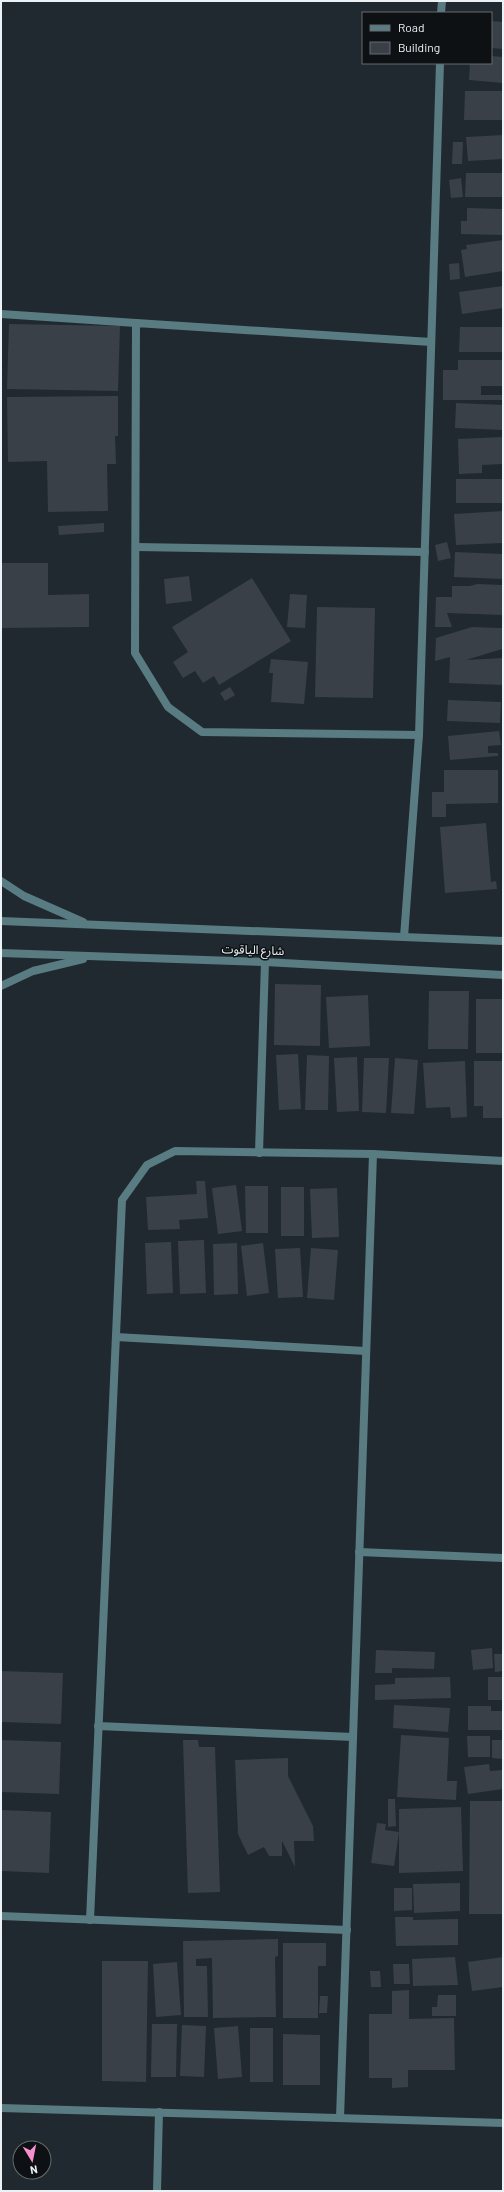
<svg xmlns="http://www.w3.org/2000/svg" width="504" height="2192" viewBox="0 0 504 2192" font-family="Barlow,'Noto Sans Arabic',sans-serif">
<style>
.building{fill:#394048}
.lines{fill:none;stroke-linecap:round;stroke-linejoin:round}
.minor{stroke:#597b82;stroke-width:8}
.tertiary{stroke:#597b82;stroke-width:8}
.labels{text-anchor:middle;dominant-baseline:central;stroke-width:3;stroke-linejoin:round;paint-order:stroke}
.street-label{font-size:12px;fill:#ecf2f6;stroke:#0d1114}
</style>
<rect width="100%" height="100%" fill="#20292f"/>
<g class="building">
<polygon points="491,21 503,22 503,49 491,48"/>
<polygon points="491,56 503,57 503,83 469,80 470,63 491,63"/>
<polygon points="465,91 503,91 503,120 464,120"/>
<polygon points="503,135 503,159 468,161 466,137"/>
<polygon points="453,142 463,142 462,164 452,164"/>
<polygon points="466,173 503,173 503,197 465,197"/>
<polygon points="461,178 463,197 451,198 449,180"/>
<polygon points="467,208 503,209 503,235 461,234 461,221 467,221"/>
<polygon points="503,240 503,271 465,277 461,250 467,249 466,245"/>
<polygon points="459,263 460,279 450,280 449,264"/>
<polygon points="503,286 503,308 462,314 459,292"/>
<polygon points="9,324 120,326 118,391 7,389"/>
<polygon points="460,327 503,327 503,352 459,352"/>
<polygon points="458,360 503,360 503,386 481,386 481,395 503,395 503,400 443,400 443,370 458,370"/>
<polygon points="118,396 118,436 115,436 116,464 107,464 108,511 48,512 47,461 8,462 7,397"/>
<polygon points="456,403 503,405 503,430 455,428"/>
<polygon points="503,437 503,464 482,465 482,473 459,474 458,439"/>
<rect x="456" y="479" width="47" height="24"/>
<polygon points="503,511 503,543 456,545 454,514"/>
<polygon points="104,523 104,532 59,535 58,526"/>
<polygon points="447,542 451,558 438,561 435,545"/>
<polygon points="455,552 503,554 503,579 454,577"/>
<polygon points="1,563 48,563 48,595 89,594 89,627 1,628"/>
<polygon points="189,576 192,601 166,604 164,579"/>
<polygon points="252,578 291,641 219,685 214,676 203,683 195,671 183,678 173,662 188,652 172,627"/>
<polygon points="477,584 503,585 503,615 447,613 452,627 435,627 436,597 452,597 452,586 470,586"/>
<polygon points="290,594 307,595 305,628 287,627"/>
<polygon points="317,607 375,608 373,698 315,697"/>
<polygon points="472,627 502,628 502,649 466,660 503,658 503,685 449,683 450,657 435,661 436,638"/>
<polygon points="271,659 308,662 304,704 271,702 273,673 269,673"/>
<polygon points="230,687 235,695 225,701 220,693"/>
<polygon points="448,700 501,702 500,723 447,721"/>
<polygon points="499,731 501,745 488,746 488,753 498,753 498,756 450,760 448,736"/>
<polygon points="444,770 498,770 498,803 446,804 446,817 432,817 432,792 444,792"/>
<polygon points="486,823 491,882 496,881 497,889 445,893 440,827"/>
<polygon points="275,984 321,985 320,1046 274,1045"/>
<polygon points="429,991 469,991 468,1049 428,1049"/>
<polygon points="368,995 370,1046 329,1048 326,997"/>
<rect x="476" y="999" width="27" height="54"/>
<polygon points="298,1054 301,1109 279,1110 276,1055"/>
<polygon points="307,1055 329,1056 328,1110 305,1110"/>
<polygon points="357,1057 359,1111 337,1112 334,1058"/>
<polygon points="364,1058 389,1058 386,1113 362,1112"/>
<polygon points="395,1058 418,1060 414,1114 391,1113"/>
<polygon points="465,1061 467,1117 451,1118 450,1107 426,1108 423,1063"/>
<polygon points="474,1061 503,1061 503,1118 483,1118 483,1106 474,1106"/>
<polygon points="196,1181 205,1181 208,1218 179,1220 180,1229 148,1230 146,1197 197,1194"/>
<polygon points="236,1185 242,1231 218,1234 212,1188"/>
<polygon points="245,1186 268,1186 268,1233 246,1233"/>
<rect x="281" y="1187" width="23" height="49"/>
<polygon points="337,1188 339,1237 312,1238 310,1189"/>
<polygon points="204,1240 206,1293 180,1294 178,1241"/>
<polygon points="171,1242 173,1293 147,1294 145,1243"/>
<polygon points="237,1243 238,1294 214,1295 213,1244"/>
<polygon points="263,1243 269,1293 247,1296 241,1246"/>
<polygon points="300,1248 303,1297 278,1298 275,1249"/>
<polygon points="311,1248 338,1250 334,1300 307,1298"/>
<polygon points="492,1648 493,1668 473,1670 471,1650"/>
<polygon points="376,1650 435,1652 434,1669 392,1668 392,1673 375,1673"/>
<polygon points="494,1654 503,1654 503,1671 495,1672"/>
<polygon points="1,1671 63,1673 61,1724 1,1722"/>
<polygon points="450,1677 451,1698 375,1700 375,1685 395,1684 395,1678"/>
<rect x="488" y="1677" width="15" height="23"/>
<polygon points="394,1705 450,1708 448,1732 393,1728"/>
<polygon points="468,1706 491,1706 491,1711 503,1711 503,1730 468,1730"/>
<polygon points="401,1735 449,1738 447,1781 457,1781 456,1800 397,1797"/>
<polygon points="467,1736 490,1736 490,1757 468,1757"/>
<polygon points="1,1740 61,1742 59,1794 1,1792"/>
<polygon points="183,1740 198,1740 199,1747 215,1747 220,1892 188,1893"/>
<polygon points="492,1740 503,1740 503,1759 492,1758"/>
<polygon points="288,1758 288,1776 313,1826 314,1841 294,1841 295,1867 282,1841 282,1856 269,1856 264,1847 248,1855 238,1834 235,1760"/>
<polygon points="489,1764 490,1771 503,1770 503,1789 468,1794 464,1767"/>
<polygon points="388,1799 395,1799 396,1826 388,1827"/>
<polygon points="470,1801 503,1801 503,1914 469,1914"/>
<polygon points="461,1807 463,1871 399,1873 399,1809"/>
<polygon points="1,1810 51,1812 49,1873 1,1871"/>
<polygon points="377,1823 386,1824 385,1830 399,1832 394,1866 371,1863"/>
<polygon points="460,1883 460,1911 414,1913 413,1884"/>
<polygon points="394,1888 412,1888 412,1910 394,1911"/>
<polygon points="395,1917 413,1917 413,1920 458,1919 458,1945 396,1946"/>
<polygon points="278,1939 278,1956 275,1957 276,2017 213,2018 212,1958 196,1959 196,1966 207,1966 208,2017 184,2017 183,1941"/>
<polygon points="283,1943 326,1943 326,1966 318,1966 318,2018 283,2018"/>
<polygon points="455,1957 458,1985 413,1986 412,1959"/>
<polygon points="503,1957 503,1987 472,1991 468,1962"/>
<polygon points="102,1961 148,1961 146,2082 102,2081"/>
<polygon points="177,1962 181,2015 156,2017 153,1964"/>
<polygon points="393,1964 409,1964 410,1984 394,1984"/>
<polygon points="370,1971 380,1971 381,1987 371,1987"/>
<polygon points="409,1990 409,2019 454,2018 455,2070 408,2070 408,2087 392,2088 392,2078 369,2078 369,2014 392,2014 392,1991"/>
<polygon points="438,1995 456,1995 456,2016 432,2016 432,2007 437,2007"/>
<polygon points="320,1996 328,1996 327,2013 319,2013"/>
<polygon points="152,2024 177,2024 176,2077 151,2077"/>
<polygon points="182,2025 206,2026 204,2077 180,2076"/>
<polygon points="238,2026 242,2077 218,2079 214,2028"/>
<rect x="250" y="2028" width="23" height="54"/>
<polygon points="283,2034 320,2035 320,2085 283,2085"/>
</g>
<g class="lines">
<g class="minor">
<polyline points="441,13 442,1"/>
<polyline points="1,314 136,323"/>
<polyline points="136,547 425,552"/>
<polyline points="419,735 202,732 168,707 135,653 136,323 431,342"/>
<polyline points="404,937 419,735 440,63"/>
<polyline points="259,1153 265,962"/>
<polyline points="116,1337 366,1351"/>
<polyline points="359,1552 503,1558"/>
<polyline points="98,1726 353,1737"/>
<polyline points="1,1916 347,1930"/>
<polyline points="90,1920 122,1200 147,1165 175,1151 373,1154 503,1161"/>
<polyline points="1,2108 503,2123"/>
<polyline points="340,2118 373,1154"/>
<polyline points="157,2191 159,2112"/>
</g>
<g class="tertiary">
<polyline points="1,881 24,896 83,922"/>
<polyline points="1,921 503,941"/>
<polyline points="1,953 265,962 503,975"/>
<polyline points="1,986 33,971 83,959"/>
</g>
</g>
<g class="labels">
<g class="street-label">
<text transform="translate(253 949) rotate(2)">شارع الياقوت</text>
</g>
</g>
<rect width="504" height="2192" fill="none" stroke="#ecf2f6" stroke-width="4"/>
<rect x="362" y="12" width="130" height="52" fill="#0d1114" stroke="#666b6e"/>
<rect x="370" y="25" width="20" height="6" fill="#597b82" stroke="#666b6e"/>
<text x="398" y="32" font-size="12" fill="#ecf2f6">Road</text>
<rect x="370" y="42" width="20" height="12" fill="#394048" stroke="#666b6e"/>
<text x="398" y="52" font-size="12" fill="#ecf2f6">Building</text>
<g transform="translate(32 2160) rotate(170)"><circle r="19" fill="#0d1114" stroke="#666b6e"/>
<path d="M0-3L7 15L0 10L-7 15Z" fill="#f690cf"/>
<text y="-6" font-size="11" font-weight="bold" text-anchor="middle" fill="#ecf2f6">N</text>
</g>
</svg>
